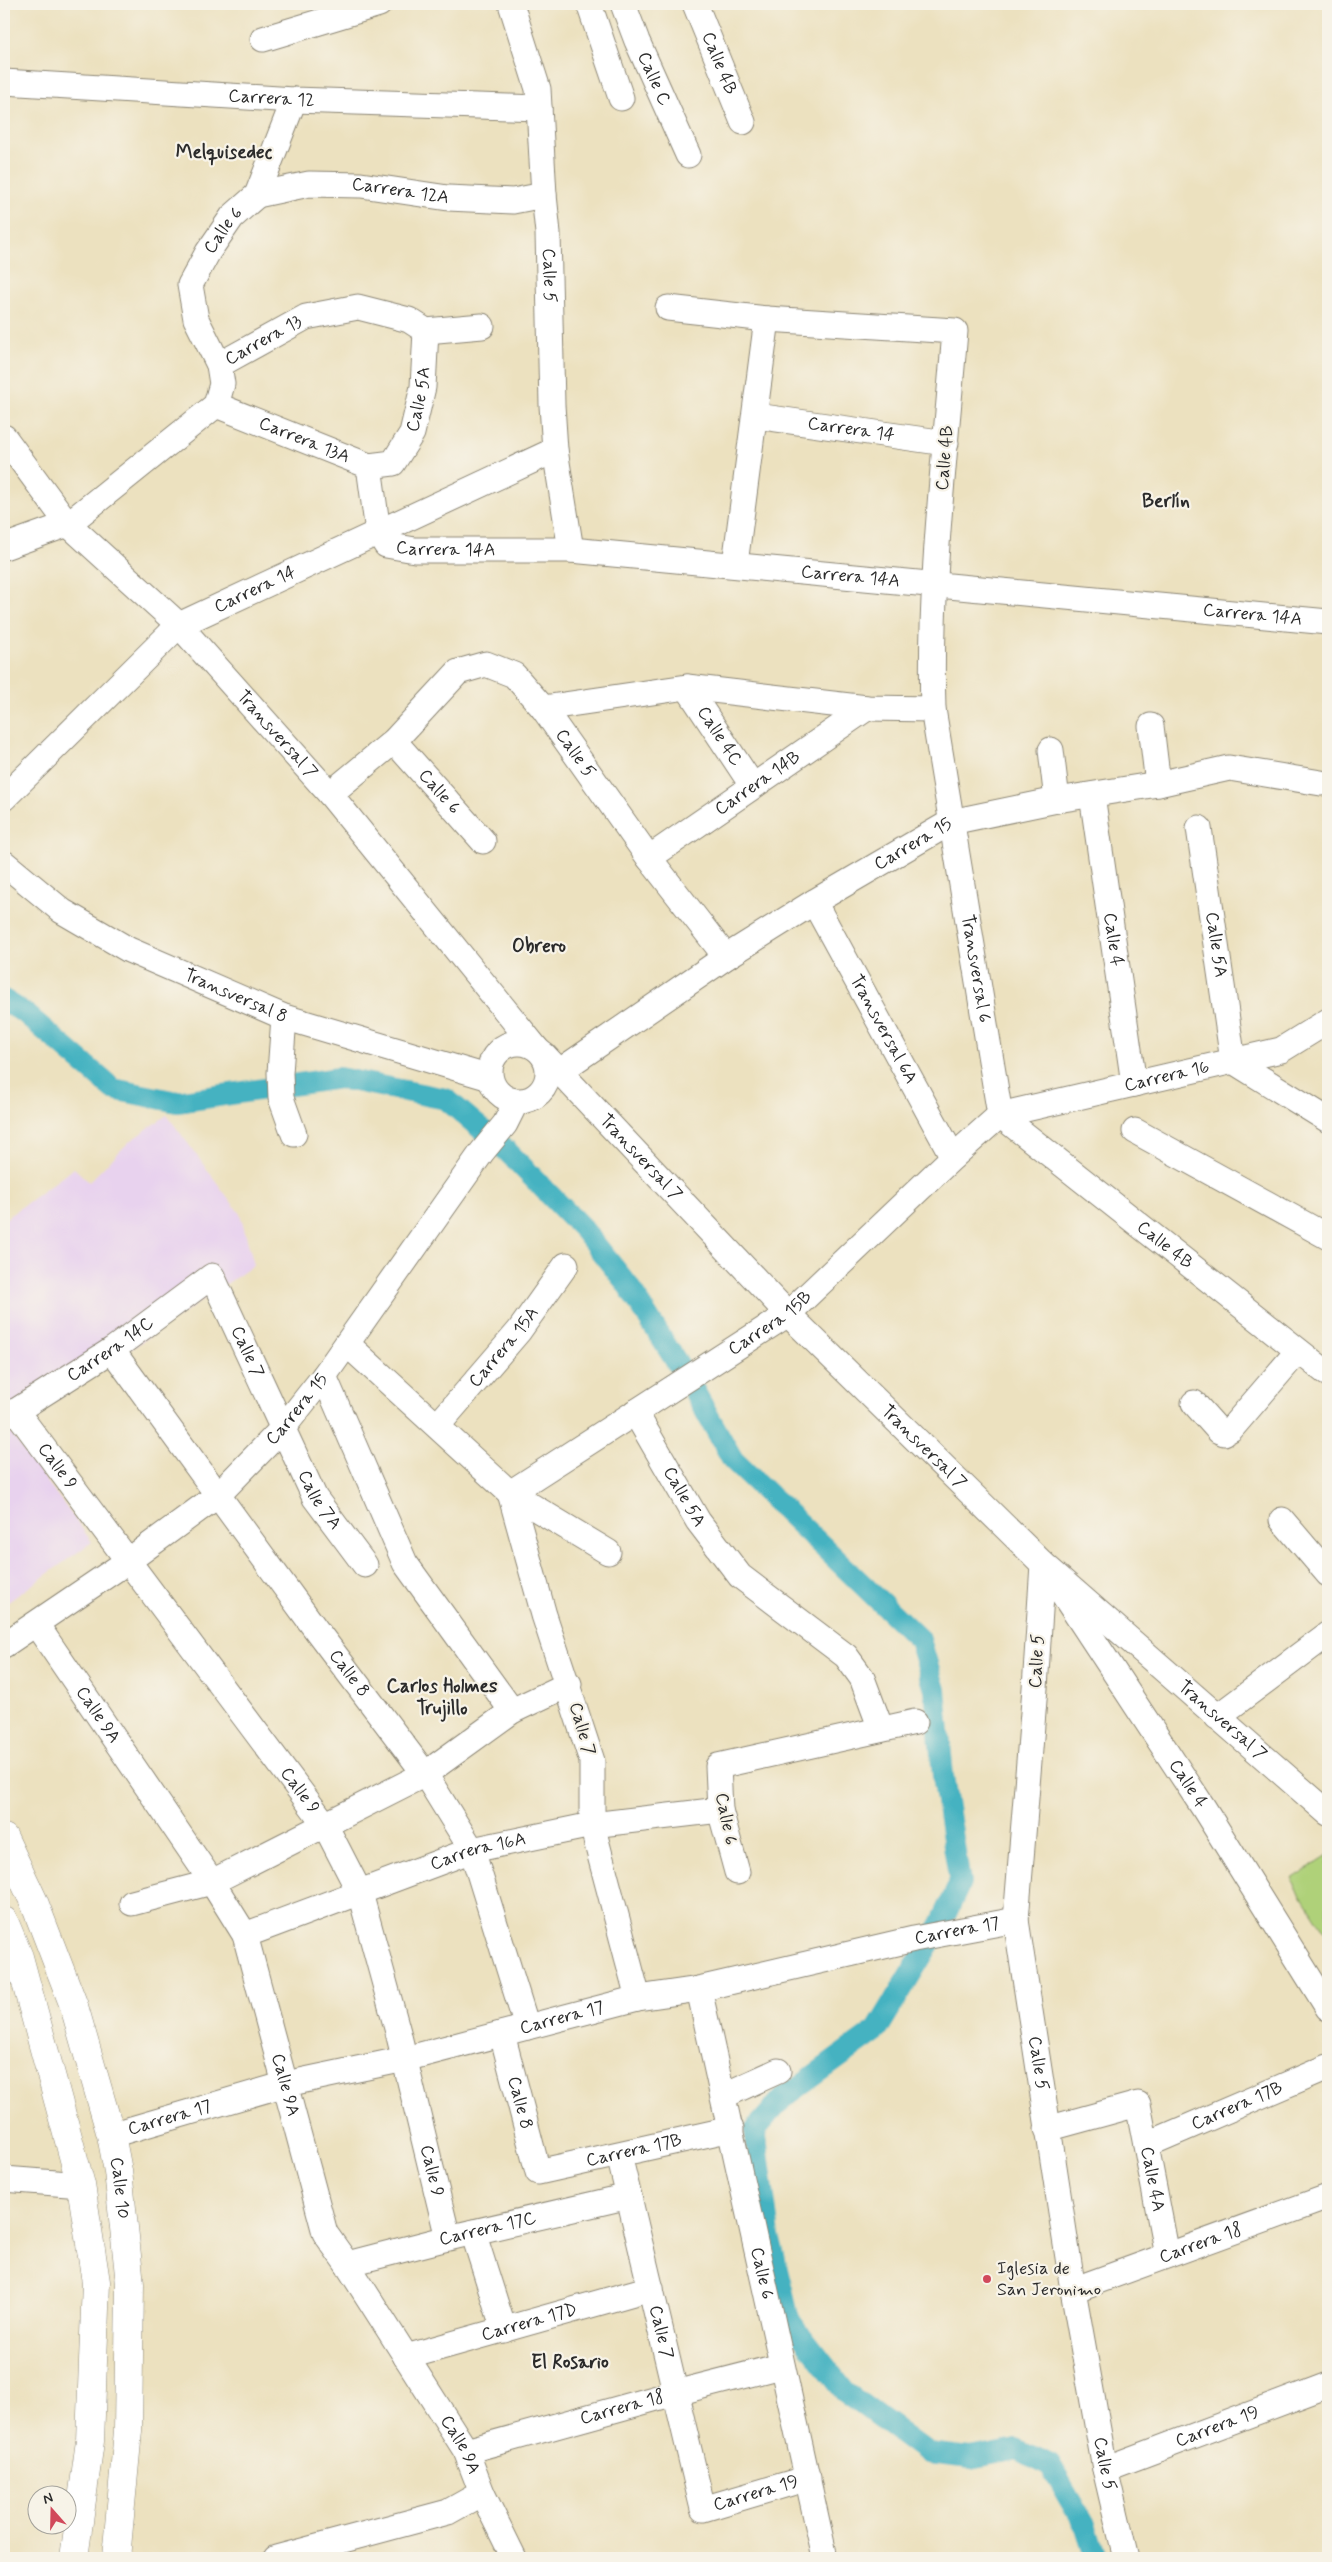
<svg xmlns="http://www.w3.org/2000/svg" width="1332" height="2562" viewBox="0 0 1332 2562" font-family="Mynerve,sans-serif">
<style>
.built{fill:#e8d2ee}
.green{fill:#afd179;stroke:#6d7e52}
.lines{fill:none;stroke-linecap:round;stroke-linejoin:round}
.canal{stroke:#44b2c1;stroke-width:22}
.street-casing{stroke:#8c8675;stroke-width:27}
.secondary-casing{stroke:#8c8675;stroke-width:29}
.street{stroke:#fff;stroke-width:25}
.secondary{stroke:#fff;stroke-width:28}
.poi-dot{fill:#d1495b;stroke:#f7f3e8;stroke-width:2}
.labels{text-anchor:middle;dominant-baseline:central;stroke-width:4.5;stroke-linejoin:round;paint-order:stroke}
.street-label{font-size:18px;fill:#2b2b2b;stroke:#f7f3e8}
.poi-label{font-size:18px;fill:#2b2b2b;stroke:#f7f3e8;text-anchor:start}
.neighbourhood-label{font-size:19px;font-weight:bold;fill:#2b2b2b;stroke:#f7f3e8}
</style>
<rect width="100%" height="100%" fill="#f7f3e8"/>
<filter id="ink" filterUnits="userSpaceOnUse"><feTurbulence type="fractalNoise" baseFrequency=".02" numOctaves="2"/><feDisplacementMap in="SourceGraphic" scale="10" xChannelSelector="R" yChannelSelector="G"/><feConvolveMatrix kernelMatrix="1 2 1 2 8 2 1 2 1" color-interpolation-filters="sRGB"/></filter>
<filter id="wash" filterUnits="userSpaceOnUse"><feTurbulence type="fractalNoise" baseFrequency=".0096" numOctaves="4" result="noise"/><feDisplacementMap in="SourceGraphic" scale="20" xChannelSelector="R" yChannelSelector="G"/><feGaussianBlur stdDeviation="1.12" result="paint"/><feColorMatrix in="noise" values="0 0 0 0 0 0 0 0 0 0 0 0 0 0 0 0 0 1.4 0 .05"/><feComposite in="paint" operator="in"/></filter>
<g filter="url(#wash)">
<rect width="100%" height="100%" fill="#ece1bf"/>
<polygon class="built" points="167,1115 240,1214 254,1265 10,1432 92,1542 4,1605 4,1220 74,1168 89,1182 130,1141"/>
<polygon class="green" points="1328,1855 1328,1937 1291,1879"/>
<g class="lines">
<polyline class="canal" points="4,1000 26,1014 113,1089 177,1102 339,1078 446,1099 506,1150 583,1229 627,1284 688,1380 733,1460 920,1640 935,1690 943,1776 960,1883 941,1924 877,2030 783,2098 755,2130 769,2236 789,2320 845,2392 928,2453 971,2458 1017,2449 1050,2465 1086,2527 1096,2558"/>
</g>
</g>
<g filter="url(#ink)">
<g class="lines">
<g class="street-casing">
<g id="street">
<path id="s1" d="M511 4 538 89 544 195 548 233 552 405 555 450 571 550"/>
<polyline points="589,4 621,98"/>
<path id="s2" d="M623 4 637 41 688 155"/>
<path id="s3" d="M695 4 743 122"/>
<polyline points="263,39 379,4"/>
<path id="s4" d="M4 82 294 100 539 108"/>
<path id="s5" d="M257 195 309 184 361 185 448 198 513 201 544 195"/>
<path id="s6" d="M668 308 767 319 955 331C945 457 929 583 933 709L1000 1115"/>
<path id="s7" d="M219 365 196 319 190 285 208 252 232 217 257 195 294 100"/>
<path id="s8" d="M216 405 369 466 393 463 412 433 423 387 426 331"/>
<path id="s9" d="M756 416 946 443"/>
<path id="s10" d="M4 437 68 524 179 625 330 794 536 1048"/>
<path id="s11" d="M369 466 378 532 386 545 415 550H571L1328 622"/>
<path id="s12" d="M4 547 68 524 216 405 222 384 219 365 306 317 358 307 409 320 426 331 482 326"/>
<polyline points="735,564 767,319"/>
<path id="s13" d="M687 687 752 785"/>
<polyline points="543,708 687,687 867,708 933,709"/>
<polyline points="1151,726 1158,784"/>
<path id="s14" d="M394 741 483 841"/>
<polyline points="1051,750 1057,800"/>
<path id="s15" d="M330 794 394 741 458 672 486 664 514 675 543 708 649 858 726 957"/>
<path id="s16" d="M1092 795 1134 1084"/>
<path id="s17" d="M4 798 179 625 555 450"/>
<path id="s18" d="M1199 828 1233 1061"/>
<path id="s19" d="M649 858 867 708"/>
<path id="s20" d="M4 863 62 911 129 950 284 1017 490 1078"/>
<path id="s21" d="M814 902 953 1157"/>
<polyline points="284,1017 280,1073 281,1098 294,1134"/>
<circle cx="519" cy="1072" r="29"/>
<path id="s22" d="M544 1055 788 1314 1043 1564 1328 1813"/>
<polyline points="1233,1061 1328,1120"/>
<path id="s23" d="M560 1071 726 957 814 902 951 822 1057 800 1158 784 1229 768 1321 783"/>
<path id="s24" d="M1000 1115 1328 1374"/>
<polyline points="1135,1131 1328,1237"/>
<polyline points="347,1344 510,1493 608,1552"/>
<path id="s25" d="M112 1350 317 1631 425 1774 472 1850 527 2027"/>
<polyline points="324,1376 405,1563 512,1711"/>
<polyline points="1194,1403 1219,1431 1224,1433 1231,1429 1298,1351"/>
<path id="s26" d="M16 1411 324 1823 360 1893 398 2032 448 2238"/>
<path id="s27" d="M635 1412 698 1521 740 1576 846 1656 862 1678 881 1729"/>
<path id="s28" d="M4 1413 16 1411 112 1350 212 1276 315 1498 365 1565"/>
<path id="s29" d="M438 1425 519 1331 566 1265"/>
<polyline points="1282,1520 1328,1574"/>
<path id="s30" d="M1043 1564 1035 1688 1016 1920 1073 2290 1105 2469 1126 2558"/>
<path id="s31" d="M1061 1591 1203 1807 1328 2008"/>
<path id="s32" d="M36 1624 212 1882 245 1935 325 2233 347 2264 466 2451 482 2493 514 2558"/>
<path id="s33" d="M4 1645 128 1561 218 1495 283 1428 324 1376 482 1152 505 1124 516 1102"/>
<polyline points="1217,1717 1328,1634"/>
<polyline points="737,1872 720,1810 718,1766 915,1722"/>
<polyline points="132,1903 212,1882 425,1774 512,1711 569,1684"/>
<path id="s34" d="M245 1935 472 1850 592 1825 720 1810"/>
<path id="s35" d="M699 1989 825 2558"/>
<path id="s36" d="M638 1998 592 1825V1761L544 1615 510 1493 788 1314 953 1157 1000 1115 1281 1050 1328 1021"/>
<path id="s37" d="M502 2034 538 2172 731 2129"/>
<polyline points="723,2096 778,2071"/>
<path id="s38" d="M1047 2129 1138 2104 1167 2255"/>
<path id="s39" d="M111 2135 286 2084 405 2059 638 1998 699 1989 914 1939 1016 1920"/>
<path id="s40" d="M1146 2145 1328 2067"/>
<path id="s41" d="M619 2155 703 2509 808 2478"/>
<polyline points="4,2179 81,2185"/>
<polyline points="473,2232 504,2330"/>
<path id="s42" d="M347 2264 448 2238 629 2196"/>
<path id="s43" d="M1073 2290 1328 2197"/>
<path id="s44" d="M406 2357 651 2288"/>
<path id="s45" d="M466 2451 675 2393 781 2366"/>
<path id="s46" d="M1105 2469 1328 2385"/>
<polyline points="276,2558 448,2512 482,2493"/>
</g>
</g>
<g class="secondary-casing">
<g id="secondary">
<path id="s47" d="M4 1838 34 1902 74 2006 111 2135 118 2171 130 2284 128 2431 116 2558"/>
<polyline points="4,1921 19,1957 81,2185 96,2282 90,2441 74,2558"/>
</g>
</g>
<use href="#street" class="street"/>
<use href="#secondary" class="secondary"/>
</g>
</g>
<circle class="poi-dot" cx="987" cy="2279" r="5"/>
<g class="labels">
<g class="street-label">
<text stroke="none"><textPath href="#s3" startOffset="64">Calle 4B</textPath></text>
<text stroke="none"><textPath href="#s2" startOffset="81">Calle C</textPath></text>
<text stroke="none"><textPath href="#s4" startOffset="268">Carrera 12</textPath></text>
<text stroke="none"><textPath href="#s5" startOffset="145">Carrera 12A</textPath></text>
<text stroke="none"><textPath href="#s7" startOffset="150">Calle 6</textPath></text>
<text stroke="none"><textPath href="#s1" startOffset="276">Calle 5</textPath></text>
<text stroke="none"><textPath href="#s12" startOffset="350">Carrera 13</textPath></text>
<text stroke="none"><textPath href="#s8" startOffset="259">Calle 5A</textPath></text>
<text stroke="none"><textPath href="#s9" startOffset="96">Carrera 14</textPath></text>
<text stroke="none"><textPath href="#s8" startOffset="95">Carrera 13A</textPath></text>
<text transform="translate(945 458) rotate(-85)">Calle 4B</text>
<text stroke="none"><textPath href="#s11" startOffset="142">Carrera 14A</textPath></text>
<text stroke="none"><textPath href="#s11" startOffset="548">Carrera 14A</textPath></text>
<text stroke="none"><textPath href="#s17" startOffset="330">Carrera 14</textPath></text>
<text stroke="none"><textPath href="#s11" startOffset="952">Carrera 14A</textPath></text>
<text stroke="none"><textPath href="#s10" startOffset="405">Transversal 7</textPath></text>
<text stroke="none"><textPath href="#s13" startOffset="59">Calle 4C</textPath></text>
<text stroke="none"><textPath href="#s15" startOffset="336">Calle 5</textPath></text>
<text stroke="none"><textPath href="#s19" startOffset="132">Carrera 14B</textPath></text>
<text stroke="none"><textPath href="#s14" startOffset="68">Calle 6</textPath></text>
<text stroke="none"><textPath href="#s23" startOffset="420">Carrera 15</textPath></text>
<text stroke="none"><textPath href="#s16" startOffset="146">Calle 4</textPath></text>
<text stroke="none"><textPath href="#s18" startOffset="118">Calle 5A</textPath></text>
<text stroke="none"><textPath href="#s6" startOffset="930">Transversal 6</textPath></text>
<text stroke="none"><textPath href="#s20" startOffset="269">Transversal 8</textPath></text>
<text stroke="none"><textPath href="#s21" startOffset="145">Transversal 6A</textPath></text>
<text stroke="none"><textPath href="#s36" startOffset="1316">Carrera 16</textPath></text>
<text stroke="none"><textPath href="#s22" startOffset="141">Transversal 7</textPath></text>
<text stroke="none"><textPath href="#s24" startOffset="210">Calle 4B</textPath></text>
<text stroke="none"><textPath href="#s36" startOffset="834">Carrera 15B</textPath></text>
<text stroke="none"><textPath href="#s29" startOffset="102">Carrera 15A</textPath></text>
<text stroke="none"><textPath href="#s28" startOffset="125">Carrera 14C</textPath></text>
<text stroke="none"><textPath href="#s28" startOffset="334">Calle 7</textPath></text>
<text stroke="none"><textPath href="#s33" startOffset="378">Carrera 15</textPath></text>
<text stroke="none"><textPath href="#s22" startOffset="546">Transversal 7</textPath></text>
<text stroke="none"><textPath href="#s26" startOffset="69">Calle 9</textPath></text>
<text stroke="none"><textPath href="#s27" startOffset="98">Calle 5A</textPath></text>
<text stroke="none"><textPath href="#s28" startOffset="499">Calle 7A</textPath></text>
<text transform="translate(1037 1661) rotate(-87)">Calle 5</text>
<text stroke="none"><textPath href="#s25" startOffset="401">Calle 8</textPath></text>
<text stroke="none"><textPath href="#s32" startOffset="110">Calle 9A</textPath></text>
<text stroke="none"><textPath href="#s22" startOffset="951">Transversal 7</textPath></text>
<text transform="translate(582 1729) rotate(74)">Calle 7</text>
<text stroke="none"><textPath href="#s31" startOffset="231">Calle 4</textPath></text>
<text stroke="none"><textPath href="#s26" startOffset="474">Calle 9</textPath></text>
<text transform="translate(726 1819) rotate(79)">Calle 6</text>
<text stroke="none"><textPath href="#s34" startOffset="248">Carrera 16A</textPath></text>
<text stroke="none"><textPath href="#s39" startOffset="871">Carrera 17</textPath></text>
<text stroke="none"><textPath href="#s39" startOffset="466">Carrera 17</textPath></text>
<text stroke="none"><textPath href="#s30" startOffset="502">Calle 5</textPath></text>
<text stroke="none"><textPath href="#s32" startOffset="530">Calle 9A</textPath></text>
<text stroke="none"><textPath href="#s37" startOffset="71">Calle 8</textPath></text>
<text stroke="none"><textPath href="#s40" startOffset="99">Carrera 17B</textPath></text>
<text stroke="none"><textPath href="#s39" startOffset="61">Carrera 17</textPath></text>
<text stroke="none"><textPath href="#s37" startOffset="241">Carrera 17B</textPath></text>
<text stroke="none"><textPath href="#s26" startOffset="880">Calle 9</textPath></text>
<text stroke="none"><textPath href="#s38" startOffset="171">Calle 4A</textPath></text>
<text stroke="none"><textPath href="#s47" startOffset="370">Calle 10</textPath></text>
<text stroke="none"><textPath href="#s42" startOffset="145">Carrera 17C</textPath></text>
<text stroke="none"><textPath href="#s43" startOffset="136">Carrera 18</textPath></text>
<text stroke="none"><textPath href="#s35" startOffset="291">Calle 6</textPath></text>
<text stroke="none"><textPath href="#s44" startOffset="128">Carrera 17D</textPath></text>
<text stroke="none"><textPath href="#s41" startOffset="182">Calle 7</textPath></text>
<text stroke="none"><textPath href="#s45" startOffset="162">Carrera 18</textPath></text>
<text stroke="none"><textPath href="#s46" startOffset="120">Carrera 19</textPath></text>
<text stroke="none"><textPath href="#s32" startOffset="935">Calle 9A</textPath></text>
<text stroke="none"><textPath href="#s30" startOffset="908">Calle 5</textPath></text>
<text stroke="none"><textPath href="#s41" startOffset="419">Carrera 19</textPath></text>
</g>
<g class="poi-label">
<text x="997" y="2269">Iglesia de<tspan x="997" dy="21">San Jeronimo</tspan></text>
</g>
<g class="neighbourhood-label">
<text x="224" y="152">Melquisedec</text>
<text x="1166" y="501">Berlín</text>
<text x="539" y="946">Obrero</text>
<text x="442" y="1686">Carlos Holmes<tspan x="442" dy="22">Trujillo</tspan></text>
<text x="570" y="2362">El Rosario</text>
</g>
</g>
<rect width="1332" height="2562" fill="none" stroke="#f7f3e8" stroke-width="20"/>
<g transform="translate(52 2510) rotate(340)"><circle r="24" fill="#f7f3e8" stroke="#a5a39c"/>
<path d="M0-4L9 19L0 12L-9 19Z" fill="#d1495b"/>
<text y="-8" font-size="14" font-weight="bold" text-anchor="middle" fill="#2b2b2b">N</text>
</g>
</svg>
